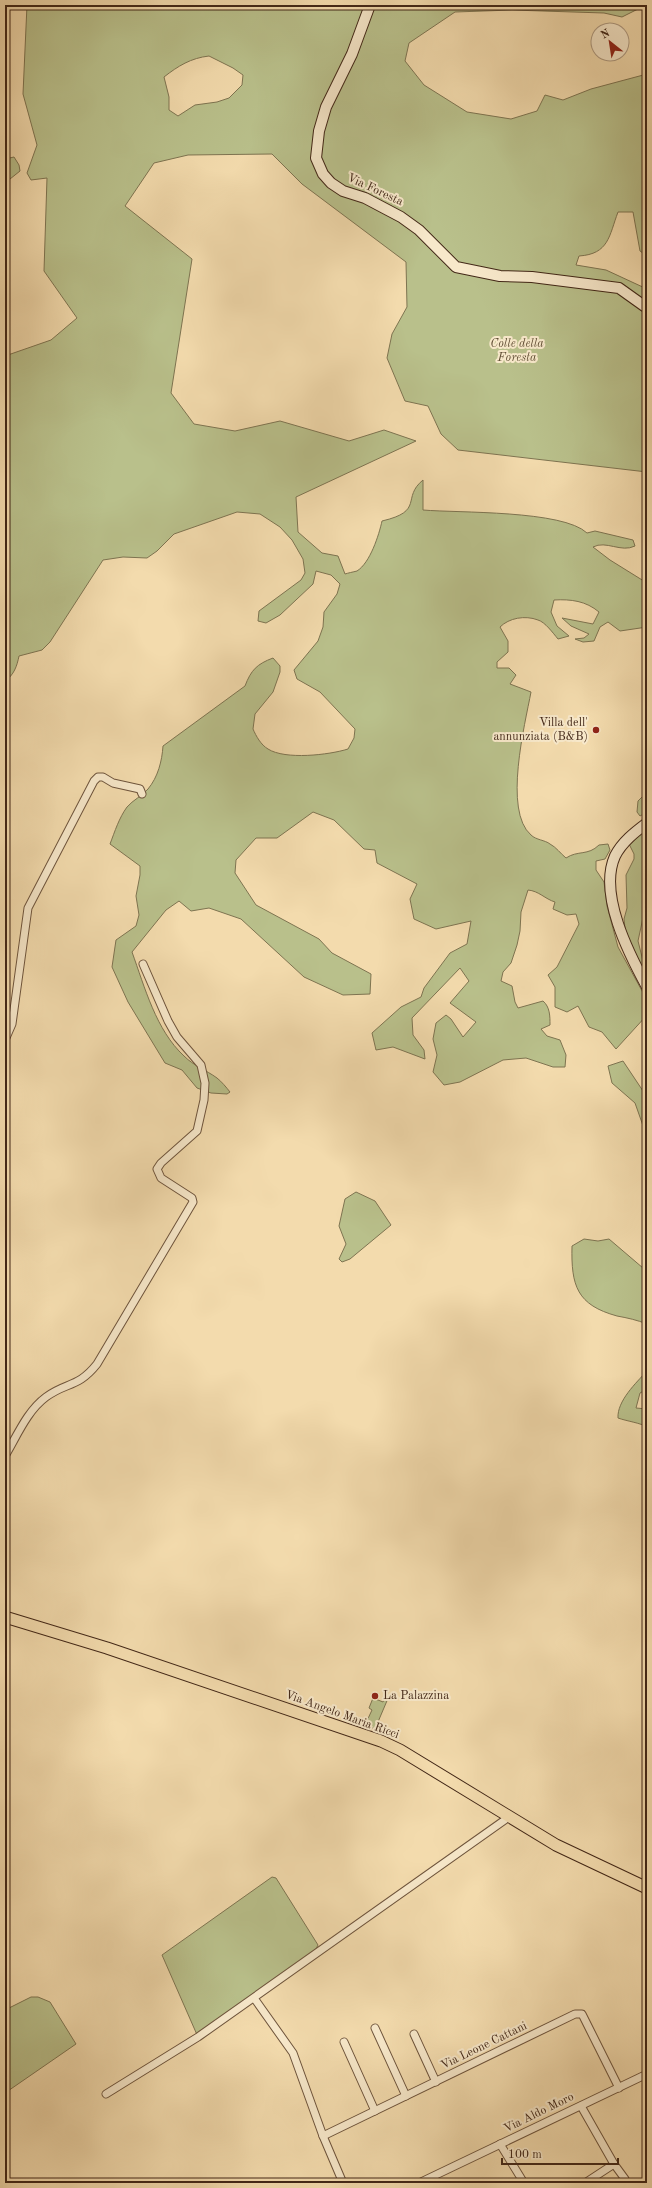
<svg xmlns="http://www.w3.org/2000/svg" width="652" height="2188" viewBox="0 0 652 2188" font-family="'Old Standard TT',serif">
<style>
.green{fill:#b9c08b;stroke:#7e7451;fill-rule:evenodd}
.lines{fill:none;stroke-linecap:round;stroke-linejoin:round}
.minor-casing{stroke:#6e543c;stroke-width:9}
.secondary-casing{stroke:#422717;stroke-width:12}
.primary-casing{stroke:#422717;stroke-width:13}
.minor{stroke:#f7e8ca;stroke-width:7}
.secondary{stroke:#f7e8ca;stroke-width:10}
.primary{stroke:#f3dbad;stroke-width:11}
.poi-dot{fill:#8f2418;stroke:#f7e8ca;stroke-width:1.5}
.labels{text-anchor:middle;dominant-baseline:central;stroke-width:4;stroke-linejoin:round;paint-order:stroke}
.street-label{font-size:12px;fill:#422717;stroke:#f7e8ca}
.park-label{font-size:12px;font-style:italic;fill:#604d34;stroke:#f7e8ca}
.poi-label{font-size:12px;fill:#422717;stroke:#f7e8ca;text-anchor:end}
</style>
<rect width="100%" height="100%" fill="#f3dbad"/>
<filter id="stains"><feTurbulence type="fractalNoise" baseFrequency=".005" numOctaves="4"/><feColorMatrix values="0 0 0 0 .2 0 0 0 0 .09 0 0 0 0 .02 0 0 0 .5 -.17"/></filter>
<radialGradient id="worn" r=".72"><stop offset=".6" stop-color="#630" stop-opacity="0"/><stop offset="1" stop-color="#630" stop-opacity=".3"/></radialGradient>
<g class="green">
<path d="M27 5H646L622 17 604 13 512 10 455 12 409 43 405 61 424 85 467 112 511 119 537 111 545 95 563 100 591 89 647 74V256L640 251 633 212H618C609 236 609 254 579 256L576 265 606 270 647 289V472L458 450 441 434 428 406 405 401 387 358 392 334 407 307 406 262 302 184 272 154 188 155 154 163 125 206 192 259 171 393 194 424 235 431 280 421 349 441 384 430 416 441 296 497 298 532 322 553 338 556 345 574C348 573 353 572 357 571 370 563 379 535 382 521 425 511 401 498 423 480V510C458 513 563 510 587 533L595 531 633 540 635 546C621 553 606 540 593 547L610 560 647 583V627L620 631 608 622 600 627 594 641 583 642 575 639 584 638 589 634 571 626 562 618 593 624 599 612C586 601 571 599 554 600L551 612 557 626 569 636 558 639C553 633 545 622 538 620 525 615 509 618 500 627L508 641V652L497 662V668H509L516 675 510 684 531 692C525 724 503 811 531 835 536 840 545 840 550 844 556 847 561 854 566 858 578 850 588 856 599 845L608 844 610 850 605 859 596 861V870L604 882 607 906 618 947 647 1000V1015L616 1049 602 1032 589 1027 578 1006 567 1012 555 1007V987L548 975 557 967 579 924 576 914 567 915 553 909 555 902C545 899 539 891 528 890L521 912 520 931 517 945 511 963 503 972 501 981 512 986 515 1002 518 1008 543 1001C550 1007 550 1016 550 1025L541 1029 547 1036 560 1040 566 1055 565 1067H553L526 1058 503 1060 460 1082 444 1085 433 1072 437 1055 433 1039 436 1023 446 1015 451 1019 463 1037 476 1022 450 1003 469 981 460 968 412 1018 413 1035 424 1050 425 1059 393 1047 376 1050 372 1033 401 1007 421 997 424 988 450 953 467 944 471 921 436 929 414 919 410 899 417 884 377 863 375 850 364 849 334 820 313 812 277 838H256L236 860 235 873 256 905 319 939 332 953 371 974 370 994 343 995 304 977 241 919 209 908 191 911 179 901 166 910 132 952C145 988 156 1030 184 1056 194 1066 206 1070 217 1078 222 1082 226 1087 230 1092L227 1094 211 1093 197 1088 182 1070 165 1063 128 1002 112 967 116 940 136 926 139 915 136 896 140 875V866L110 844C115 831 119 818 127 807 133 800 142 796 148 789 158 777 162 761 163 746L245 686C251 670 257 664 273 658L280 666V672L273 692 255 714 253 729C256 736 261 745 268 749 285 760 329 755 348 749L354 738 355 729 320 692 297 679 294 670 318 641 323 627 324 612 337 594 340 584 331 575 316 571 313 584 280 615 266 623 258 621 259 611 301 580 305 573 303 559 292 540 280 527 260 514 237 512 174 534 157 551 147 558 123 557 103 560 50 642 42 650 19 656C17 666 14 675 5 681V356L51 340 77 318 44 271 47 178 31 180 27 173 37 145 23 94ZM209 56 233 68 243 75 242 85 229 98 217 102 195 105 178 116 169 110V97L164 77C178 66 191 58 209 56Z"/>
<polygon points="14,157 19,165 20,171 10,179 5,176 5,159"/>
<polygon points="647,792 647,812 640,816 637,812 638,801"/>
<polygon points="647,825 647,899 638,941 643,961 647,967 647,981 626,937 624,919 627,908 626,875 634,859 634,854 629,844"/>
<polygon points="623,1061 647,1097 647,1137 635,1103 612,1083 608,1066"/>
<polygon points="356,1192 375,1201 391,1225 350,1259 342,1262 339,1259 346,1244 339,1226 345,1199"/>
<path d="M584 1239 598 1241 609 1239 643 1268 647 1267V1324C637 1320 628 1318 617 1316 577 1305 571 1286 572 1246Z"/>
<path d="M647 1371V1389L640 1393 636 1408 647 1409V1427C641 1423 626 1421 618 1418 617 1401 636 1383 647 1371Z"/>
<polygon points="386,1695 389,1696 375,1729 365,1725 372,1710 369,1708 373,1698 383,1702"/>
<polygon points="272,1877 276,1878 318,1945 316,1949 198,2037 162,1955"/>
<polygon points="31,1997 38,1997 50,2002 76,2044 5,2093 5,2010"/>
</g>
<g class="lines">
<g class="minor-casing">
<g id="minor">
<polyline points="5,1040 12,1024 28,908 94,781 98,777 103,777 113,783 140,789 142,794"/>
<path d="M5 1456C17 1436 27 1411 46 1397 66 1382 78 1388 97 1364L193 1202 192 1198 161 1178 157 1169 161 1163 197 1131 204 1100 205 1083 201 1065 177 1037 168 1021 143 964"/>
<polyline points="254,1998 293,2053 323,2136 343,2183"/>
<polyline points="375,2028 406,2096"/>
<polyline points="414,2034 436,2082"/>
<polyline points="344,2042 375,2111"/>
<polyline points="106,2094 198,2037 509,1817"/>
<polyline points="581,2106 614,2164 585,2183"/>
<polyline points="323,2136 575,2014 582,2014 619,2088"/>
<polyline points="500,2144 524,2183"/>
<polyline points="614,2164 625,2179 625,2183"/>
<polyline points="419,2183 647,2074"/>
</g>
</g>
<g class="secondary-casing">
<g id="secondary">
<polyline points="370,5 352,54 326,107 319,131 316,158 323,174 331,183 343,191 365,198 401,217 419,230 456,267 500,276 532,277 619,288 647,308"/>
<path d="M647 823C635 832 622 842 615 856 598 894 629 954 647 987"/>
</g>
</g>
<g class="primary-casing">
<polyline id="primary" points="5,1617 107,1648 381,1741 400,1750 556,1845 647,1888"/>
</g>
<use href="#minor" class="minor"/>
<use href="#secondary" class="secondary"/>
<use href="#primary" class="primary"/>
</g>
<g class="poi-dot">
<circle cx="596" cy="730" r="4"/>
<circle cx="375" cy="1696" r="4"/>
</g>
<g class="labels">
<g class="street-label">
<text transform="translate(375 190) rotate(25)">Via Foresta</text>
<text transform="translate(342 1715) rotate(20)">Via Angelo Maria Ricci</text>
<text transform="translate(484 2046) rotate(-26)">Via Leone Cattani</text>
<text transform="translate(539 2113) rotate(-26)">Via Aldo Moro</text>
</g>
<g class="park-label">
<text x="517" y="344">Colle della<tspan x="517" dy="14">Foresta</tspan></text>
</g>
<g class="poi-label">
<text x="588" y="723">Villa dell'<tspan x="588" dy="14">annunziata (B&amp;B)</tspan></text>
<text x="383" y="1696" text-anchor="start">La Palazzina</text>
</g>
</g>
<rect width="652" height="2188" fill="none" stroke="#f3dbad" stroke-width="20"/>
<rect x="6" y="6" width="640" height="2176" fill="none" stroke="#422717" stroke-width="2"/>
<rect x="10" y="10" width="632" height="2168" fill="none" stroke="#422717"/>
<g transform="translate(610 42) rotate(330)"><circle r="19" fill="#f7e8ca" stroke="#af9b82"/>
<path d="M0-3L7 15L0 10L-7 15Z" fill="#8f2418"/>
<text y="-6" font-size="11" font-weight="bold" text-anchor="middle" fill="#422717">N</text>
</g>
<path d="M502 2158v6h116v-6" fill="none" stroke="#422717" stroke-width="2"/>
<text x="508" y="2158" font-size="12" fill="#422717" stroke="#f7e8ca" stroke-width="3" paint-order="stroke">100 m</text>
<rect width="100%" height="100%" filter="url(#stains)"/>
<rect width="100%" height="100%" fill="url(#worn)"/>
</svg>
